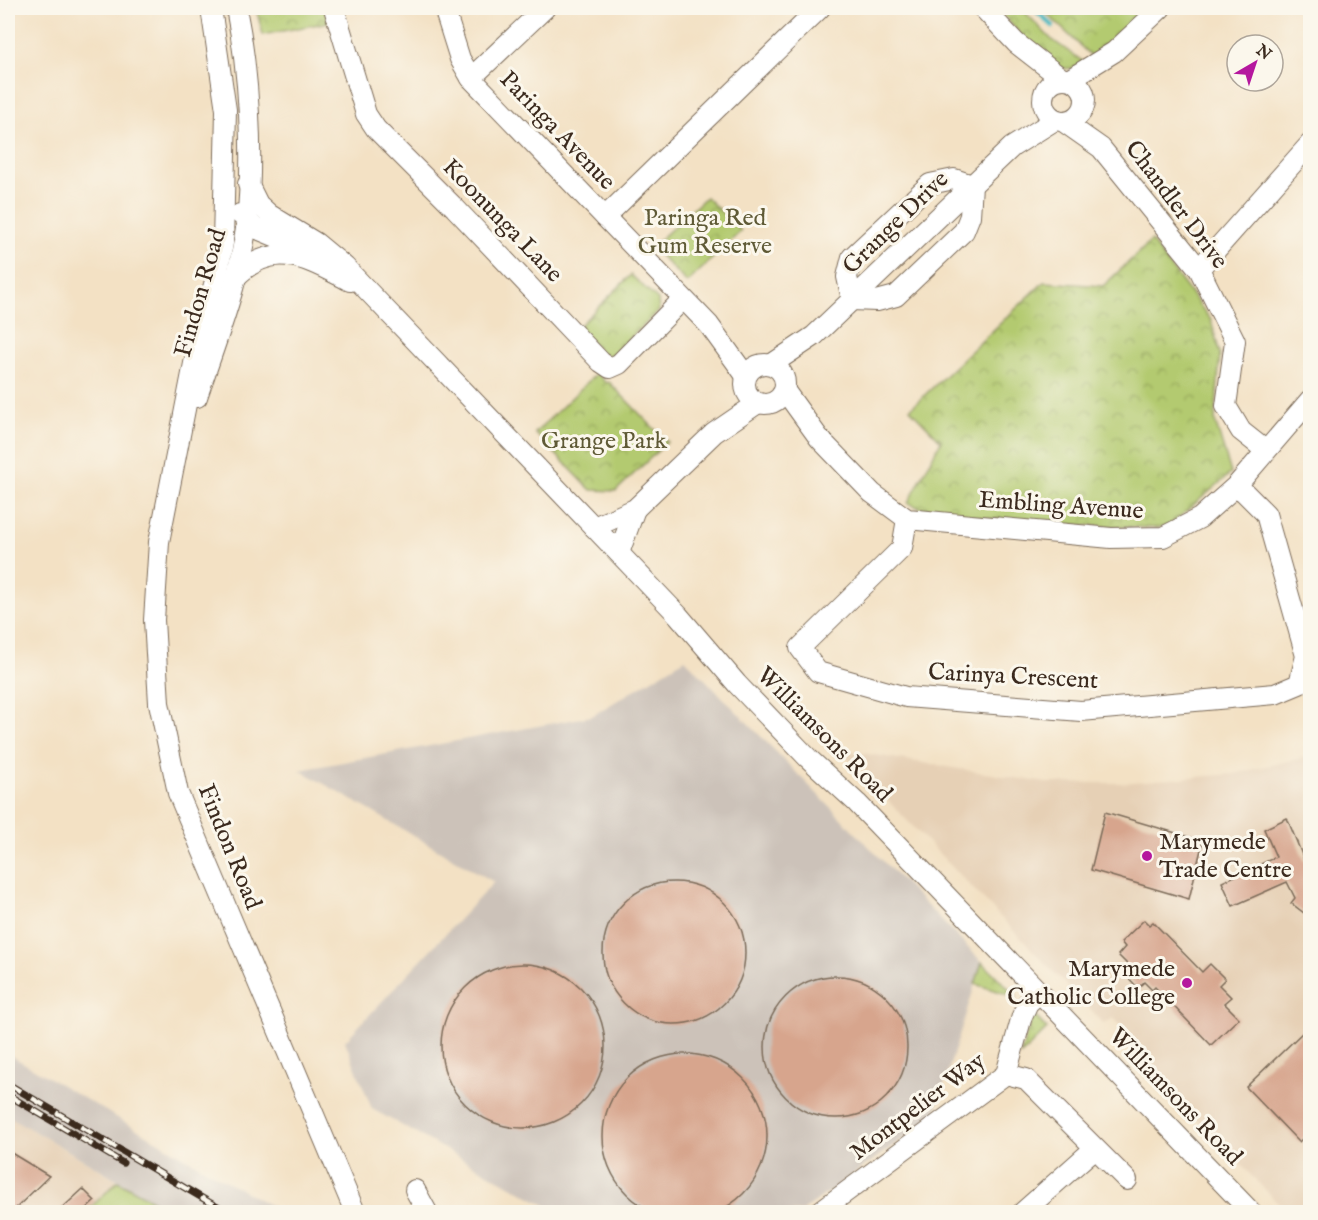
<svg xmlns="http://www.w3.org/2000/svg" width="1318" height="1220" viewBox="0 0 1318 1220" font-family="'IM FELL English',serif">
<style>
.built{fill:#e6d0b5}
.industrial{fill:#ccc2b9}
.grass{fill:#b3ca6f;stroke:#777a46;stroke-width:1.5}
.park{fill:url(#park-crowns);stroke:#777a46;stroke-width:1.5}
.lines{fill:none;stroke-linecap:round;stroke-linejoin:round}
.stream{stroke:#4ab9c1;stroke-width:4.5}
.building{fill:#d7a58d}
.minor-casing{stroke:#7b6a58;stroke-width:22}
.minor{stroke:#fff;stroke-width:20}
.rail-casing{stroke:#3b2a1e;stroke-width:7}
.rail{stroke:#fbf7ec;stroke-width:4.5;stroke-dasharray:14;stroke-linecap:butt}
.poi-dot{fill:#b5179e;stroke:#fbf7ec;stroke-width:2}
.labels{text-anchor:middle;dominant-baseline:central;stroke-width:6;stroke-linejoin:round;paint-order:stroke}
.street-label{font-size:24px;fill:#3b2a1e;stroke:#fbf7ec}
.park-label{font-size:24px;fill:#5f5a36;stroke:#fbf7ec}
.poi-label{font-size:24px;fill:#3b2a1e;stroke:#fbf7ec;text-anchor:start}
</style>
<defs>
<pattern id="park-crowns" width="20" height="18" patternUnits="userSpaceOnUse" patternTransform="scale(1.5)"><rect width="20" height="18" fill="#b3ca6f"/><path d="M2 6a3 3 0 1 1 6 0M12 15a3 3 0 1 1 6 0" fill="none" stroke="#93a45b"/></pattern>
</defs>
<rect width="100%" height="100%" fill="#fbf7ec"/>
<filter id="ink" filterUnits="userSpaceOnUse"><feTurbulence type="fractalNoise" baseFrequency=".0167" numOctaves="2"/><feDisplacementMap in="SourceGraphic" scale="12" xChannelSelector="R" yChannelSelector="G"/><feConvolveMatrix kernelMatrix="1 2 1 2 8 2 1 2 1" color-interpolation-filters="sRGB"/></filter>
<filter id="wash" filterUnits="userSpaceOnUse"><feTurbulence type="fractalNoise" baseFrequency=".008" numOctaves="4" result="noise"/><feDisplacementMap in="SourceGraphic" scale="24" xChannelSelector="R" yChannelSelector="G"/><feGaussianBlur stdDeviation="1.35" result="paint"/><feColorMatrix in="noise" values="0 0 0 0 0 0 0 0 0 0 0 0 0 0 0 0 0 1.4 0 .05"/><feComposite in="paint" operator="in"/></filter>
<g filter="url(#wash)">
<rect width="100%" height="100%" fill="#f3e1c4"/>
<g class="built">
<polygon points="838,749 1046,783 1121,783 1233,774 1310,756 1310,1212 1287,1212 1121,1042 1125,1031 1120,1024 1113,1018 1104,1024"/>
<polygon points="8,1116 118,1181 86,1212 8,1212"/>
</g>
<g class="industrial">
<polygon points="685,659 982,962 934,1116 801,1212 558,1212 372,1109 345,1041 494,882 300,770 592,716"/>
<polygon points="8,1054 217,1176 282,1212 173,1212 8,1116"/>
</g>
<polygon class="grass" points="118,1181 173,1212 86,1212"/>
<g class="park">
<polygon points="256,8 324,8 329,22 263,35"/>
<path d="M997 8H1021L1051 39 1085 63C1077 66 1071 70 1063 68 1041 62 1012 24 997 8Z"/>
<polygon points="1041,8 1145,8 1093,58"/>
<polygon points="706,197 741,231 687,283 652,247"/>
<polygon points="1151,241 1211,320 1220,354 1215,421 1231,473 1170,525 1157,528 1022,523 923,509 908,503 941,441 910,409 1044,282 1103,286"/>
<polygon points="631,275 658,300 659,311 612,355 603,355 577,328"/>
<polygon points="597,373 606,383 609,382 667,442 616,491 591,490 535,433"/>
<polygon points="982,962 1017,997 975,984"/>
<polygon points="1033,1014 1047,1029 1020,1056"/>
</g>
<g class="lines">
<polyline class="stream" points="1033,8 1053,26"/>
</g>
<g id="blocks">
<g class="building">
<polygon points="1105,812 1203,841 1189,899 1091,870"/>
<polygon points="1287,818 1305,862 1311,859 1311,905 1304,913 1291,903 1295,898 1287,882 1233,906 1222,882 1276,857 1264,829"/>
<circle cx="674" cy="953" r="71"/>
<polygon points="1144,920 1149,925 1153,922 1202,972 1210,964 1225,979 1219,985 1231,997 1224,1003 1239,1018 1211,1045 1155,987 1152,990 1144,982 1138,988 1124,973 1130,967 1118,955 1125,947 1121,942"/>
<circle cx="523" cy="1046" r="82"/>
<circle cx="836" cy="1047" r="71"/>
<polygon points="1304,1031 1311,1038 1311,1144 1304,1137 1299,1142 1246,1087"/>
<circle cx="685" cy="1136" r="82"/>
<polygon points="8,1151 49,1176 12,1212 8,1212"/>
<polygon points="83,1189 95,1201 83,1212 58,1212"/>
</g>
</g>
</g>
<g filter="url(#ink)">
<use href="#blocks" fill-opacity="0" stroke="#7b6a58" stroke-width="1.5"/>
<g class="lines">
<g class="minor-casing">
<g id="minor">
<polyline points="211,8 226,110 223,243 218,270 198,343 159,542 154,620 159,703 178,793 355,1212"/>
<polyline points="334,8 366,114 376,129 455,208 601,362 610,368 619,364 683,299"/>
<polyline points="444,8 460,59 471,78 709,325 746,376"/>
<polyline points="983,8 1016,43 1061,78"/>
<polyline points="471,78 545,8"/>
<circle cx="1064" cy="100" r="21"/>
<polyline points="1070,79 1114,52 1161,8"/>
<polyline points="1064,122 1101,148 1199,269 1235,341 1226,406 1241,431 1265,450"/>
<polygon points="954,179 972,185 970,216 964,231 896,296 877,301 852,300 847,277 852,257 930,184"/>
<polyline points="248,184 258,204 270,215 316,243 345,267 678,615 737,684 808,758 857,803 1251,1212"/>
<polyline points="240,214 255,228 306,249"/>
<polyline points="605,217 820,8"/>
<polyline points="1199,269 1310,144"/>
<path d="M236 277C275 238 308 260 350 281"/>
<circle cx="765" cy="384" r="20"/>
<polyline points="772,364 814,336 1012,147 1055,120"/>
<polyline points="785,391 819,438 872,493 907,519 1111,538 1163,537 1200,518 1237,485 1310,400"/>
<path d="M197 397C216 340 240 281 247 221 254 156 249 72 236 8"/>
<polyline points="907,519 902,548 800,648 818,672 906,697 1081,711 1275,694 1299,684 1306,656 1266,514 1237,485"/>
<polyline points="594,527 635,509 714,433 758,403"/>
<polyline points="619,553 635,509"/>
<polyline points="1006,1074 1026,1079 1127,1180"/>
<polyline points="415,1190 427,1212"/>
<polyline points="819,1212 1006,1074 1022,1016 1028,1003 1039,993"/>
<polyline points="1023,1212 1094,1149"/>
</g>
</g>
<use href="#minor" class="minor"/>
<g class="rail-casing">
<g id="rail">
<polyline points="8,1084 226,1212"/>
<polyline points="8,1095 123,1163"/>
</g>
</g>
<use href="#rail" class="rail"/>
</g>
</g>
<g class="poi-dot">
<circle cx="1147" cy="856" r="6"/>
<circle cx="1187" cy="983" r="6"/>
</g>
<g class="labels">
<g class="street-label">
<text transform="translate(557 131) rotate(46)">Paringa Avenue</text>
<text transform="translate(1176 205) rotate(53)">Chandler Drive</text>
<text transform="translate(502 221) rotate(46)">Koonunga Lane</text>
<text transform="translate(896 223) rotate(-44)">Grange Drive</text>
<text transform="translate(201 293) rotate(-74)">Findon Road</text>
<text transform="translate(1061 506) rotate(4)">Embling Avenue</text>
<text transform="translate(1013 677) rotate(3)">Carinya Crescent</text>
<text transform="translate(824 735) rotate(45)">Williamsons Road</text>
<text transform="translate(229 847) rotate(68)">Findon Road</text>
<text transform="translate(1175 1097) rotate(46)">Williamsons Road</text>
<text transform="translate(918 1107) rotate(-37)">Montpelier Way</text>
</g>
<g class="park-label">
<text x="705" y="218">Paringa Red<tspan x="705" dy="28">Gum Reserve</tspan></text>
<text x="604" y="441">Grange Park</text>
</g>
<g class="poi-label">
<text x="1159" y="842">Marymede<tspan x="1159" dy="28">Trade Centre</tspan></text>
<text x="1175" y="969" text-anchor="end">Marymede<tspan x="1175" dy="28">Catholic College</tspan></text>
</g>
</g>
<rect width="1318" height="1220" fill="none" stroke="#fbf7ec" stroke-width="30"/>
<g transform="translate(1255 63) rotate(39)"><circle r="28" fill="#fbf7ec" stroke="#aea59a" stroke-width="1.5"/>
<path d="M0-4.5L10 22L0 15L-10 22Z" fill="#b5179e"/>
<text y="-9" font-size="16" font-weight="bold" text-anchor="middle" fill="#3b2a1e">N</text>
</g>
</svg>
